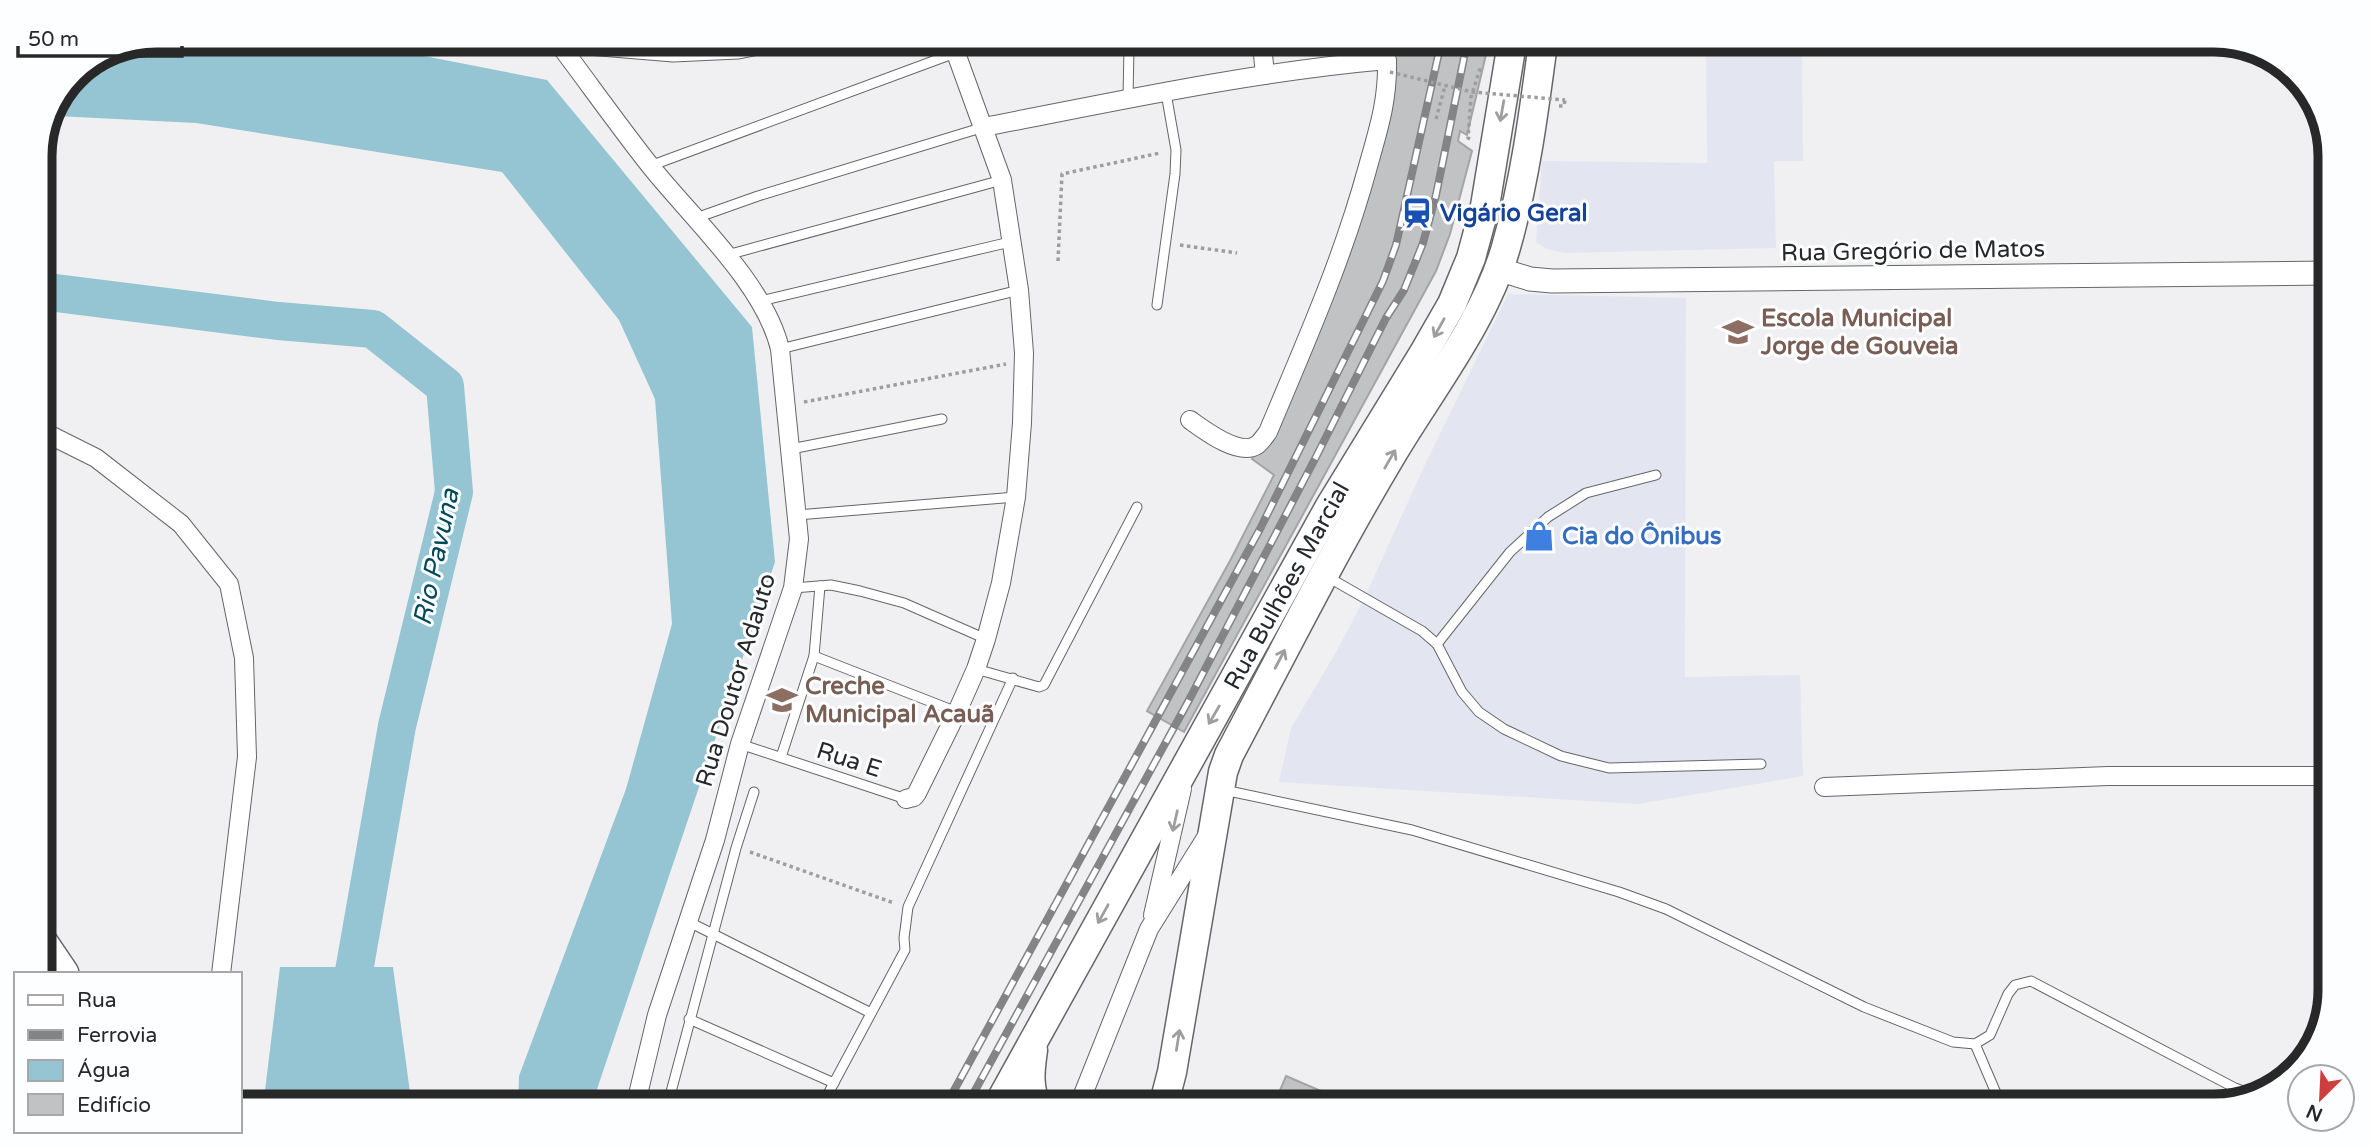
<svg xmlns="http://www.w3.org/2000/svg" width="2370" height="1147" viewBox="0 0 2370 1147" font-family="'Varela Round',sans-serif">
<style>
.built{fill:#e3e6f0}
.water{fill:#95c5d3}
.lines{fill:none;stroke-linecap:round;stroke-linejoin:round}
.river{stroke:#95c5d3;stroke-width:38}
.building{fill:#c1c2c4;stroke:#a4a4a6;stroke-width:2}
.service-casing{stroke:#656667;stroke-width:11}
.minor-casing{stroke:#656667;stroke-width:20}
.tertiary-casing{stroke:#656667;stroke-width:25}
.primary-casing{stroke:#656667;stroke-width:31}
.motorway-casing{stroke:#656667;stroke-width:36}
.path{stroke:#9e9e9f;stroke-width:3.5;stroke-dasharray:3.5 3.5;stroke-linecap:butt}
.service{stroke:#fff;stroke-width:9}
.minor{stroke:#fff;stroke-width:18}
.tertiary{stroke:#fff;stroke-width:23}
.primary{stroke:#fff;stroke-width:28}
.motorway{stroke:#fff;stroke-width:33}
.rail-casing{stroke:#848486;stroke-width:8}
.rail{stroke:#fdfeff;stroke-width:5;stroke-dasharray:16;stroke-linecap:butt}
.path-bridge{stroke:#9e9e9f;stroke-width:3.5;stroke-dasharray:3.5 3.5;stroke-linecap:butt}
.oneway{stroke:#9e9e9f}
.labels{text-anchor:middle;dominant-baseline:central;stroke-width:6;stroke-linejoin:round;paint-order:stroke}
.transit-label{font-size:24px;font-weight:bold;fill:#164399;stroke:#fdfeff;text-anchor:start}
.street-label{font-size:24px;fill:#282829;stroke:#fdfeff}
.education-label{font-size:24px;font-weight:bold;fill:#785e54;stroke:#fdfeff;text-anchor:start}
.shop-label{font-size:24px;font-weight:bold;fill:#366cbe;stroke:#fdfeff;text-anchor:start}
.water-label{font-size:26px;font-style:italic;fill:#004959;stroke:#fdfeff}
.rim{fill:none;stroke:#282829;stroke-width:9}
</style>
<rect width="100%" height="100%" fill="#f0f0f2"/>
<g class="built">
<polygon points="1706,42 1802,42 1803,161 1774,161 1776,248 1565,253 1547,249 1536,242 1542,161 1707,163"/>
<polygon points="1508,294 1686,298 1685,677 1800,675 1803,776 1638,804 1279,782 1291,728 1335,654 1364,599 1421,473"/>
</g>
<g class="water">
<polygon points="383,48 547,80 752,327 775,562 591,1107 518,1107 519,1076 626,789 672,624 655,399 619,320 502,172 196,123 56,116 75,74 113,49"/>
<polygon points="280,967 393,967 412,1107 263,1107"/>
</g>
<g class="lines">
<polyline class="river" points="40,291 278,321 373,329 445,386 454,492 397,726 346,1017"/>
</g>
<g class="building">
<polygon points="1481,43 1488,46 1467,135 1460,131 1458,141 1472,151 1450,234 1436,271 1184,732 1147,711 1231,559 1274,475 1252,459 1304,352 1395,44"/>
<polygon points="1286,1076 1358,1107 1273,1107"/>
</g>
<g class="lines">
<g class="service-casing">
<g id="service">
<polyline points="564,48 673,57 738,54 778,46"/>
<polyline points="1128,99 1129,45"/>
<polyline points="650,166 955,53"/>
<polyline points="696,218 758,196 984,127"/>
<polyline points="727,255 1002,180"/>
<polyline points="760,301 1010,242"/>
<polyline points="1157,305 1175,174 1176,150 1166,93"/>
<polyline points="780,349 1019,290"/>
<polyline points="791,449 942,419"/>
<polyline points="797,515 1016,497"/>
<polyline points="1326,576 1422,631 1437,644 1462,692 1479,712 1504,729 1561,756 1609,768 1761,764"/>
<polyline points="793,588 831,585 860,591 904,603 986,639"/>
<polyline points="1437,644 1510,552 1548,517 1586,493 1656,475"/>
<polyline points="814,656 957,712"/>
<polyline points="976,669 1039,687 1044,685 1137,507"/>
<polyline points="740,744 906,799"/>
<polyline points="781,757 814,656 820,586"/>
<polyline points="1224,790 1412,830 1619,892 1666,909 1864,1007 1953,1042 1975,1044 1990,1035 2008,994 2015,985 2031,981 2235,1088 2253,1095"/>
<polyline points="689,922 871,1013"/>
<polyline points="689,1019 834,1083"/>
<polyline points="1975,1044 2002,1107"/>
<polyline points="667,1107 736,848 754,792"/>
<polyline points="821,1107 905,950 904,938 908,907 1013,678"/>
</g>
</g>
<g class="minor-casing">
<g id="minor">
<polyline points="1262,44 1265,75"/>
<path d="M559 47 562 48C592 88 621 129 652 168 693 219 765 285 780 349L799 539 793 588 740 744 715 840 657 1015 635 1107"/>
<path d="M984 127C1118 101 1251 72 1387 60 1388 102 1378 130 1367 170 1342 261 1304 346 1268 432 1265 436 1261 442 1257 445 1239 457 1204 430 1190 420"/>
<polyline points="40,430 96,458 181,524 229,584 244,658 247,757 221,974"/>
<polyline points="1824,787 2108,776 2330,776"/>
<polyline points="906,799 914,797 917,793 957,712 976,669 986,639 1001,583 1016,497 1022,423 1024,353 1019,290 1002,180 953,45"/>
<polyline points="1153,915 1182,789"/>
<polyline points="1078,1107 1149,929 1207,836"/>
</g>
</g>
<g class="tertiary-casing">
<polyline id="tertiary" points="1498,269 1530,279 1552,281 2330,273"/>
</g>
<g class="primary-casing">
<g id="primary">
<path d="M1033 1050C1030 1071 1028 1087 1037 1107"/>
<polyline points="997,1107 1330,506 1425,351 1452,304 1471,258 1485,206 1512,43"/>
<path d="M1163 1107 1172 1072 1223 772 1229 755C1282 655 1333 553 1391 456 1430 390 1485 321 1506 247 1525 181 1534 111 1543 43"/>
</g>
</g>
<g class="motorway-casing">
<polyline id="motorway" points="41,943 62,974"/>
</g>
<g class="path">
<polyline points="1559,106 1564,106 1565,100"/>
<polyline points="1436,119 1445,86"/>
<polyline points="1470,139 1468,138 1471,97 1481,66"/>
<polyline points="1180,245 1237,253"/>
<polyline points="1058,261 1062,174 1160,153"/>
<polyline points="804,402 1006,364"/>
<polyline points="750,852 894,903"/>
</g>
<use href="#service" class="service"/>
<use href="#minor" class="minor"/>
<use href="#tertiary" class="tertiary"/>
<use href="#primary" class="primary"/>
<use href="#motorway" class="motorway"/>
<g class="rail-casing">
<g id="rail">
<polyline points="945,1107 1260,529 1383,281 1396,245 1441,43"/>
<polyline points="966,1107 1189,700 1317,455 1386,318 1404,290 1423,243 1436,195 1467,43"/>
</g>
</g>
<use href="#rail" class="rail"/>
<polyline class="path-bridge" points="1390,72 1472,92 1565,100"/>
</g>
<defs><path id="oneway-shaft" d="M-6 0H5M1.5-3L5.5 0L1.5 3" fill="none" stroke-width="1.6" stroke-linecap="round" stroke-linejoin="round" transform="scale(1.75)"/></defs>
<g class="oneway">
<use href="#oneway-shaft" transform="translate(1502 111) rotate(100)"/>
<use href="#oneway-shaft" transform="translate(1439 328) rotate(119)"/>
<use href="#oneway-shaft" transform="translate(1390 459) rotate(-60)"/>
<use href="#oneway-shaft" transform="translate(1280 659) rotate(-62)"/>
<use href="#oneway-shaft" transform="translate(1214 715) rotate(120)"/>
<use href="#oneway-shaft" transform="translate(1175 821) rotate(103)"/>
<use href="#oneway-shaft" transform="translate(1103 914) rotate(119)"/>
<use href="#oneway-shaft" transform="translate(1178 1040) rotate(-81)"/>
</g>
<defs>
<g id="station-bare" transform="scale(2.415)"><path d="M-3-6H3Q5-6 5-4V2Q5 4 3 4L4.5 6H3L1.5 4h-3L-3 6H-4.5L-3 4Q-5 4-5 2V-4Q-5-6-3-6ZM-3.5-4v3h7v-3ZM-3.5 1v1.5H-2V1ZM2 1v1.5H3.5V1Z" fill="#1a4fb4" stroke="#fdfeff" stroke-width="2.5" paint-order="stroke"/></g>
<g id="school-bare" transform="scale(2.415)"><path d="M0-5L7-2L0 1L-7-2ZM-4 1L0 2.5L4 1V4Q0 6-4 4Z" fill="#8d6e63" stroke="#fdfeff" stroke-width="2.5" paint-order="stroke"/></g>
<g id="shop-bare" transform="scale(2.415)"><path d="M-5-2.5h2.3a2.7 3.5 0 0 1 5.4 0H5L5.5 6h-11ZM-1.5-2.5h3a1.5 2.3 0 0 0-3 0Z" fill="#3f7fe0" stroke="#fdfeff" stroke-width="2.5" paint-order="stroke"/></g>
</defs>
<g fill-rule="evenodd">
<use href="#station-bare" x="1417" y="213"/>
<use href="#school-bare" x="1738" y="332"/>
<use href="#shop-bare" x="1539" y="536"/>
<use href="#school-bare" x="782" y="700"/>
</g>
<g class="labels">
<g class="transit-label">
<text x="1440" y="213">Vigário Geral</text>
</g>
<g class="street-label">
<text transform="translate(1913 251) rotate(-1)">Rua Gregório de Matos</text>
<text transform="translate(1287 586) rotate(-61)">Rua Bulhões Marcial</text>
<text transform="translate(736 680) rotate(-73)">Rua Doutor Adauto</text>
<text transform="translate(849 760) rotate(18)">Rua E</text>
</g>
<g class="education-label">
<text x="1761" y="318">Escola Municipal<tspan x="1761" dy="28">Jorge de Gouveia</tspan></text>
<text x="805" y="686">Creche<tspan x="805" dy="28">Municipal Acauã</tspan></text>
</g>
<g class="shop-label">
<text x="1562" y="536">Cia do Ônibus</text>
</g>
<g class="water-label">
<text transform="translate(436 557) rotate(-78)">Rio Pavuna</text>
</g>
</g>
<path d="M0 0H2370V1147H0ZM156 52H2214A104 104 0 0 1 2318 156V990A104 104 0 0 1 2214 1094H156A104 104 0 0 1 52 990V156A104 104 0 0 1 156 52Z" fill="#fdfeff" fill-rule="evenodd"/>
<path class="rim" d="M156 52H2214A104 104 0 0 1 2318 156V990A104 104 0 0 1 2214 1094H156A104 104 0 0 1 52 990V156A104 104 0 0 1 156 52Z"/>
<rect x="14" y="972" width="228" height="161" fill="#fdfeff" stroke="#a8a8a9" stroke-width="2"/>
<rect x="28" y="995" width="35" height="10" fill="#ffffff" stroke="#a8a8a9" stroke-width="2"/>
<text x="77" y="1007" font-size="21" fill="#282829">Rua</text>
<rect x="28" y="1030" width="35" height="10" fill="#848486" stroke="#a8a8a9" stroke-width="2"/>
<text x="77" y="1042" font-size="21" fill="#282829">Ferrovia</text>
<rect x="28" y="1060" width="35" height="21" fill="#95c5d3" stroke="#a8a8a9" stroke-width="2"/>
<text x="77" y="1077" font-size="21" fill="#282829">Água</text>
<rect x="28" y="1094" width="35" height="21" fill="#c1c2c4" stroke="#a8a8a9" stroke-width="2"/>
<text x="77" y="1112" font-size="21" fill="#282829">Edifício</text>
<g transform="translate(2321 1098) rotate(204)"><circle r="33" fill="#fdfeff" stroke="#a8a8a9" stroke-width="2"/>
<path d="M0-5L12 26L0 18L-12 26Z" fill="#cd3e3f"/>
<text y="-10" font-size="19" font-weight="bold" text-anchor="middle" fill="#282829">N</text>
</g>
<path d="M18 46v10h164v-10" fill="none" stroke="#282829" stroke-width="3.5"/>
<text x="28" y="46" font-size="21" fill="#282829" stroke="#fdfeff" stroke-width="5" paint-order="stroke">50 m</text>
</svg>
